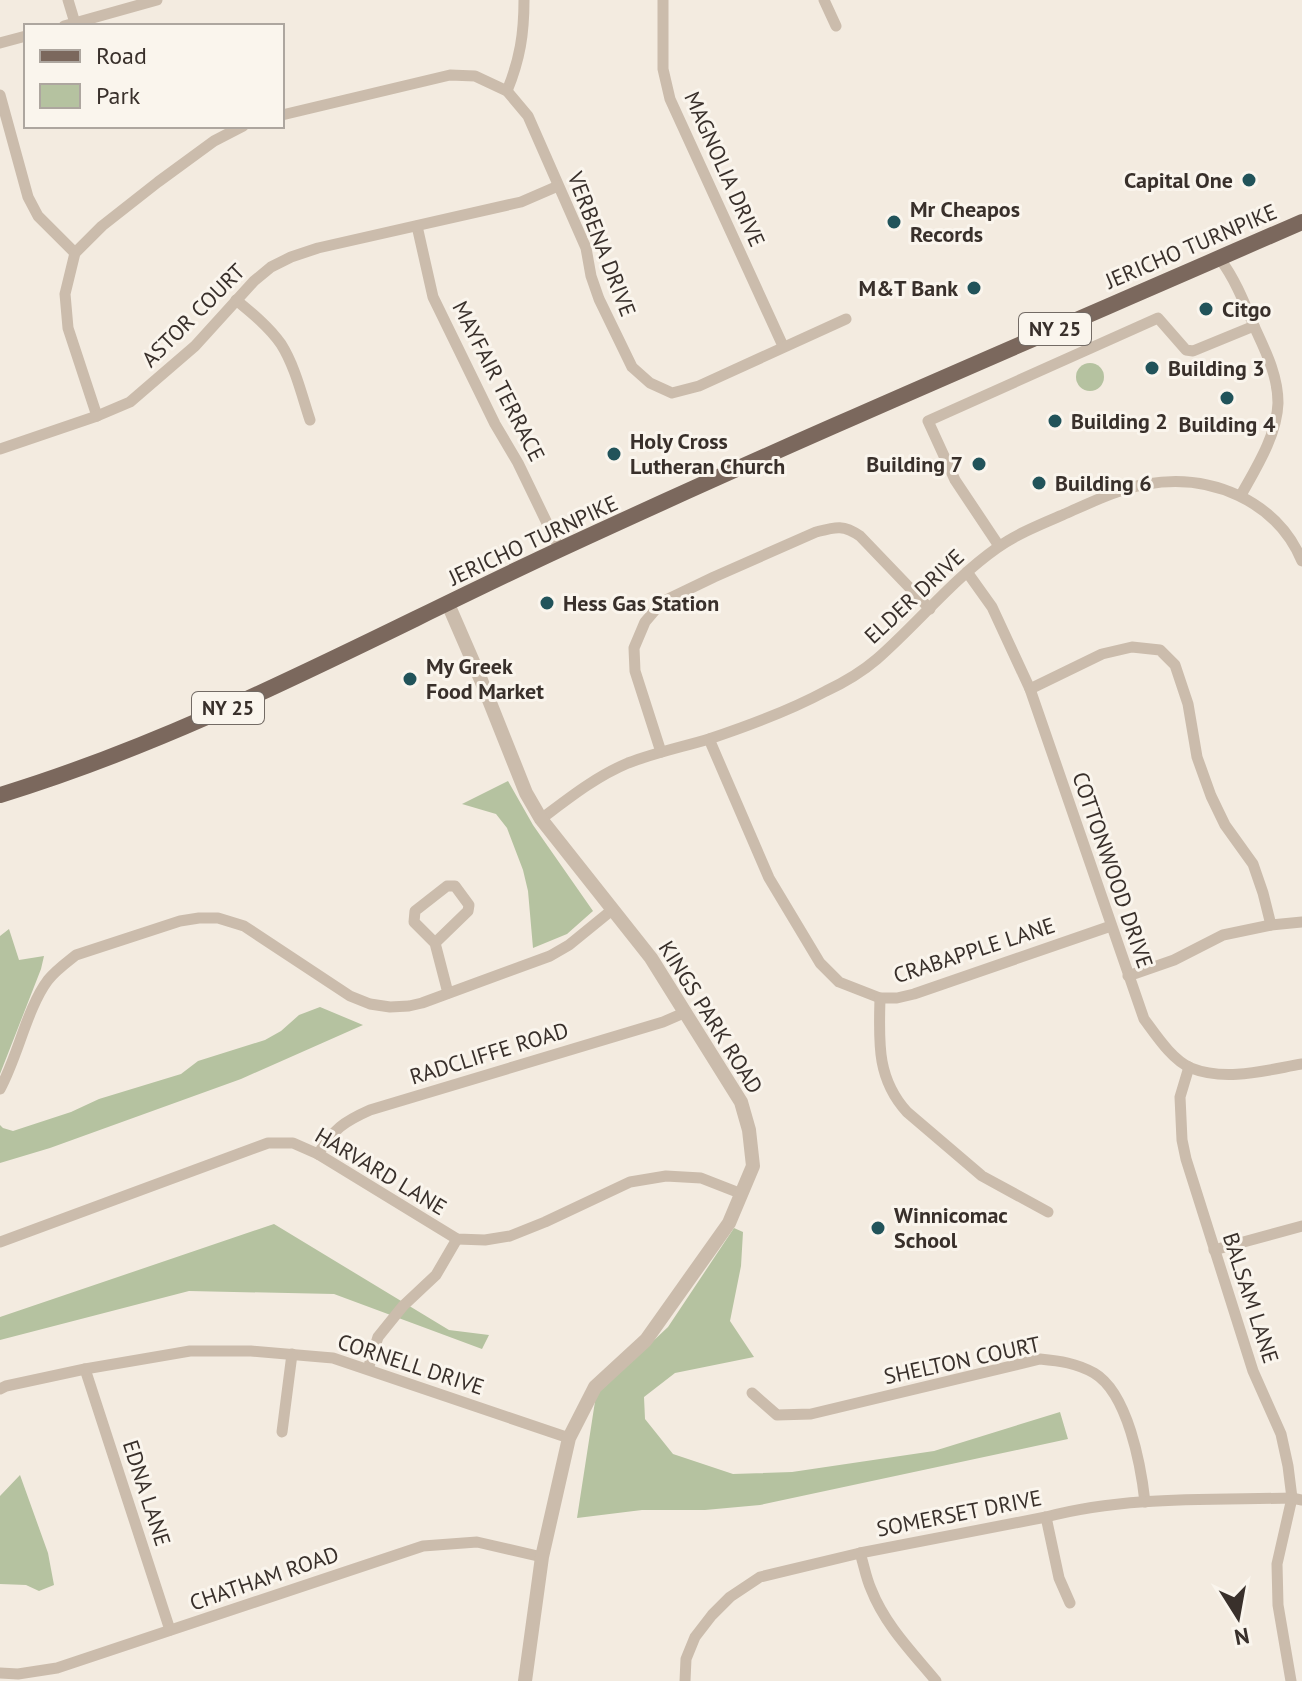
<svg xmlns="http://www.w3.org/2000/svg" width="1302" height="1681" viewBox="0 0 1302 1681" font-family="'PT Sans',sans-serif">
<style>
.green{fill:#b5c2a0}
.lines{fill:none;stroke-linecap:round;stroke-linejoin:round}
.minor{stroke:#cbbcac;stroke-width:11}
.tertiary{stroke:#cbbcac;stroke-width:14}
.primary{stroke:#7b685d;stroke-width:16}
.poi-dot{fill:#21535a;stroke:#faf5ed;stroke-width:3}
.labels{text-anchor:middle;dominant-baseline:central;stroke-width:6;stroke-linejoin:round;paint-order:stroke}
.shield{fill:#faf5ed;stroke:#736b65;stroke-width:2}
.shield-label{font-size:20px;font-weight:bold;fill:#39302b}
.street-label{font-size:22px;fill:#39302b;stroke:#faf5ed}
.poi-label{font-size:22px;font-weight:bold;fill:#39302b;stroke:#faf5ed;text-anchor:start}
</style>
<rect width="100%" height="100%" fill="#f3ebe0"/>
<g class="green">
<circle cx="1090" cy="377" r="14"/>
<polygon points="508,781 533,825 593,911 567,934 533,948 528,891 523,870 507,828 496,814 462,804"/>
<polygon points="9,929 19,960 44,956 41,969 0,1074 0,936"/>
<polygon points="320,1007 363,1025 241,1079 50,1148 0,1163 0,1125 3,1128 13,1131 71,1112 99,1099 181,1074 198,1061 265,1040 281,1031 299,1015"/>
<polygon points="274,1224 449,1330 489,1335 482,1349 334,1294 189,1291 0,1340 0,1317"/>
<polygon points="734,1228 743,1232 741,1266 730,1321 754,1357 675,1373 644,1397 645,1419 673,1454 733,1474 792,1472 934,1451 1060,1412 1068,1439 760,1505 705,1510 642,1510 577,1518 596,1395 668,1327"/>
<polygon points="20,1475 48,1553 54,1585 39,1591 26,1585 0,1584 0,1496"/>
</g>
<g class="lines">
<g class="minor">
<polyline points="68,0 75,23"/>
<polyline points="663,0 663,69 670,99 783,346"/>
<polyline points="824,0 836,26"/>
<polyline points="64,26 157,0"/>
<polyline points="0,43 26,36"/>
<path d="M507 91C520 59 524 34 524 0"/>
<polyline points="0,95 28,197 38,216 75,253"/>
<polyline points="282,115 450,75 475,76 507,91 528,116 586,248 591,276 599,299 632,367 650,383 672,393 699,386 846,319"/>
<polyline points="417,226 433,297 495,424 518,463 560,550"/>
<path d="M1220 259C1235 279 1244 302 1254 326 1265 350 1278 375 1278 403 1277 435 1256 468 1241 495"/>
<path d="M236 300C252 313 269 327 281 344 295 366 302 396 310 420"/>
<polyline points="97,416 68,328 65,294 75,253 102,226 158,182 214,141 243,126"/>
<polyline points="0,449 97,416 130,402 195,346 254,281 271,267 291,257 318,248 521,202 558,186"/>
<polyline points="999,546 955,480 928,421 1158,318 1186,350 1193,351 1254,326"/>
<path d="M967 572 992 607 1030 689 1144 1019C1156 1035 1172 1060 1191 1068 1226 1082 1267 1070 1302 1064"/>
<polyline points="1030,689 1102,654 1132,647 1160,650 1175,665 1188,704 1197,757 1211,796 1225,825 1253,864 1263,893 1271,925"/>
<polyline points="709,739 769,878 820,963 839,982 880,998 897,998 914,994 1111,926"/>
<path d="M661 752 635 671 634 648 645 622 662 602 714 577 816 532C835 527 843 524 860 536L930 609"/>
<path d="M541 819C569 798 595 777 628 763 654 753 682 747 709 739 748 726 789 711 826 691 843 683 863 671 877 659 918 623 953 579 997 548 1018 533 1044 523 1067 513 1092 502 1121 488 1147 484 1210 473 1276 500 1302 561"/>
<polyline points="435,943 414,922 415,911 447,886 455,886 469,905 468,911 435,943 448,993"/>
<polyline points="1128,976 1174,960 1223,935 1271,925 1302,922"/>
<path d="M880 998C879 1041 876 1078 907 1112L982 1176 1048 1212"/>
<polyline points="1189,1067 1180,1097 1182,1140 1186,1159 1253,1371 1281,1434 1288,1466 1292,1498 1277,1564 1278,1605 1291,1681"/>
<path d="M0 1089C18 1056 27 1008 48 980 56 970 66 963 76 955L180 921 199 918H218L244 926 350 996 370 1004 390 1007 409 1006 422 1003 550 956 569 945 612 910"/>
<path d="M318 1154C334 1129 343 1122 370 1110L663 1022 686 1012"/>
<polyline points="0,1242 268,1143 293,1143 318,1154 457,1239 485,1240 510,1236 545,1222 630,1182 666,1176 701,1178 742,1194"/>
<polyline points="1214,1250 1302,1226"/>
<polyline points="85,1369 170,1630"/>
<polyline points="368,1369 378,1337 403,1306 436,1275 457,1239"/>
<polyline points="0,1389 6,1386 85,1369 190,1351 251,1351 333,1358 569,1438"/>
<path d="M752 1393 777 1415 811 1414 1040 1359C1060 1361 1076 1363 1094 1373 1128 1393 1141 1466 1145 1502"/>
<polyline points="282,1432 292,1354"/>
<polyline points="1046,1517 1059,1578 1070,1603"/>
<path d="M860 1553C864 1565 866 1578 871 1589 885 1625 912 1652 936 1681"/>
<polyline points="0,1673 18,1674 57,1668 423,1546 477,1542 542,1557"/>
<path d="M685 1681 686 1659 695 1637 712 1615 730 1597 760 1577 860 1553 1046 1517C1125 1496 1210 1500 1292 1498L1302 1500"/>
</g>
<polyline class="tertiary" points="448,604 481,680 526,793 541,819 651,958 741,1102 749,1130 753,1166 729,1223 646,1340 595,1387 569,1438 542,1557 525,1681"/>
<path class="primary" d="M0 795C197 735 377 634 563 548 807 435 1055 330 1302 222"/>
</g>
<g class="poi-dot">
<circle cx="1249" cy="180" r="8"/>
<circle cx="894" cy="222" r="8"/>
<circle cx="974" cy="288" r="8"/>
<circle cx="1206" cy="309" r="8"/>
<circle cx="1152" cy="368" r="8"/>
<circle cx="1227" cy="398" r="8"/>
<circle cx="1055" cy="421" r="8"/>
<circle cx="614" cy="454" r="8"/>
<circle cx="979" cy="464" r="8"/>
<circle cx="1039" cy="483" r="8"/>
<circle cx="547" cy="603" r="8"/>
<circle cx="410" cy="679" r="8"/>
<circle cx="878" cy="1228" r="8"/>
</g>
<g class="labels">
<g class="shield">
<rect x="1019" y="313" width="72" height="32" rx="6"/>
<rect x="192" y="692" width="72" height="32" rx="6"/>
</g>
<g class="shield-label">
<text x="1055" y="329">NY 25</text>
<text x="228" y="708">NY 25</text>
</g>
<g class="street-label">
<text transform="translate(725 169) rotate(66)">MAGNOLIA DRIVE</text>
<text transform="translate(602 244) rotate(69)">VERBENA DRIVE</text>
<text transform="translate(1191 246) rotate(-23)">JERICHO TURNPIKE</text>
<text transform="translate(193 315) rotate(-45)">ASTOR COURT</text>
<text transform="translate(499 381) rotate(63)">MAYFAIR TERRACE</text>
<text transform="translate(533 540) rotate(-25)">JERICHO TURNPIKE</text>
<text transform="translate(914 596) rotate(-43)">ELDER DRIVE</text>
<text transform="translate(1113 870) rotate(71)">COTTONWOOD DRIVE</text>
<text transform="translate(974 950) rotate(-18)">CRABAPPLE LANE</text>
<text transform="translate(711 1017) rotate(58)">KINGS PARK ROAD</text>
<text transform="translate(489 1053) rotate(-17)">RADCLIFFE ROAD</text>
<text transform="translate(381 1171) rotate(31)">HARVARD LANE</text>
<text transform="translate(1251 1298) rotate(72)">BALSAM LANE</text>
<text transform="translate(962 1360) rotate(-12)">SHELTON COURT</text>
<text transform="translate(411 1364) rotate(18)">CORNELL DRIVE</text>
<text transform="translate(147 1493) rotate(72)">EDNA LANE</text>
<text transform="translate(959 1513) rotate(-11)">SOMERSET DRIVE</text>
<text transform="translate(264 1578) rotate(-19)">CHATHAM ROAD</text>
</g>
<g class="poi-label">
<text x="1233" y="180" text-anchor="end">Capital One</text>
<text x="910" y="209">Mr Cheapos<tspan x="910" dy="25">Records</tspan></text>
<text x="958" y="288" text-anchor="end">M&amp;T Bank</text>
<text x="1222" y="309">Citgo</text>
<text x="1168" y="368">Building 3</text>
<text x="1071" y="421">Building 2</text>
<text x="1227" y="424" text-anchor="middle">Building 4</text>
<text x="630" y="441">Holy Cross<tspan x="630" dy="25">Lutheran Church</tspan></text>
<text x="963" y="464" text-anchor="end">Building 7</text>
<text x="1055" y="483">Building 6</text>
<text x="563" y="603">Hess Gas Station</text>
<text x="426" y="666">My Greek<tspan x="426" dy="25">Food Market</tspan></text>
<text x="894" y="1215">Winnicomac<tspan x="894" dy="25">School</tspan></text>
</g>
</g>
<rect x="24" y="24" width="260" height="104" fill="#faf5ed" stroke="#ada69f" stroke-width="2"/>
<rect x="40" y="50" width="40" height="12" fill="#7b685d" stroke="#ada69f" stroke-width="2"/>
<text x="96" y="64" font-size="24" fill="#39302b">Road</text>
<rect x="40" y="84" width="40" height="24" fill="#b5c2a0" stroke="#ada69f" stroke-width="2"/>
<text x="96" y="104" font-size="24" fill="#39302b">Park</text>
<g transform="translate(1238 1617) rotate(169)" stroke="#faf5ed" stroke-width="6" paint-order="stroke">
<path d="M0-6L14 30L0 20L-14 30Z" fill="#39302b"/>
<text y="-12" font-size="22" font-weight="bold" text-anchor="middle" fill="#39302b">N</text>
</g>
</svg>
